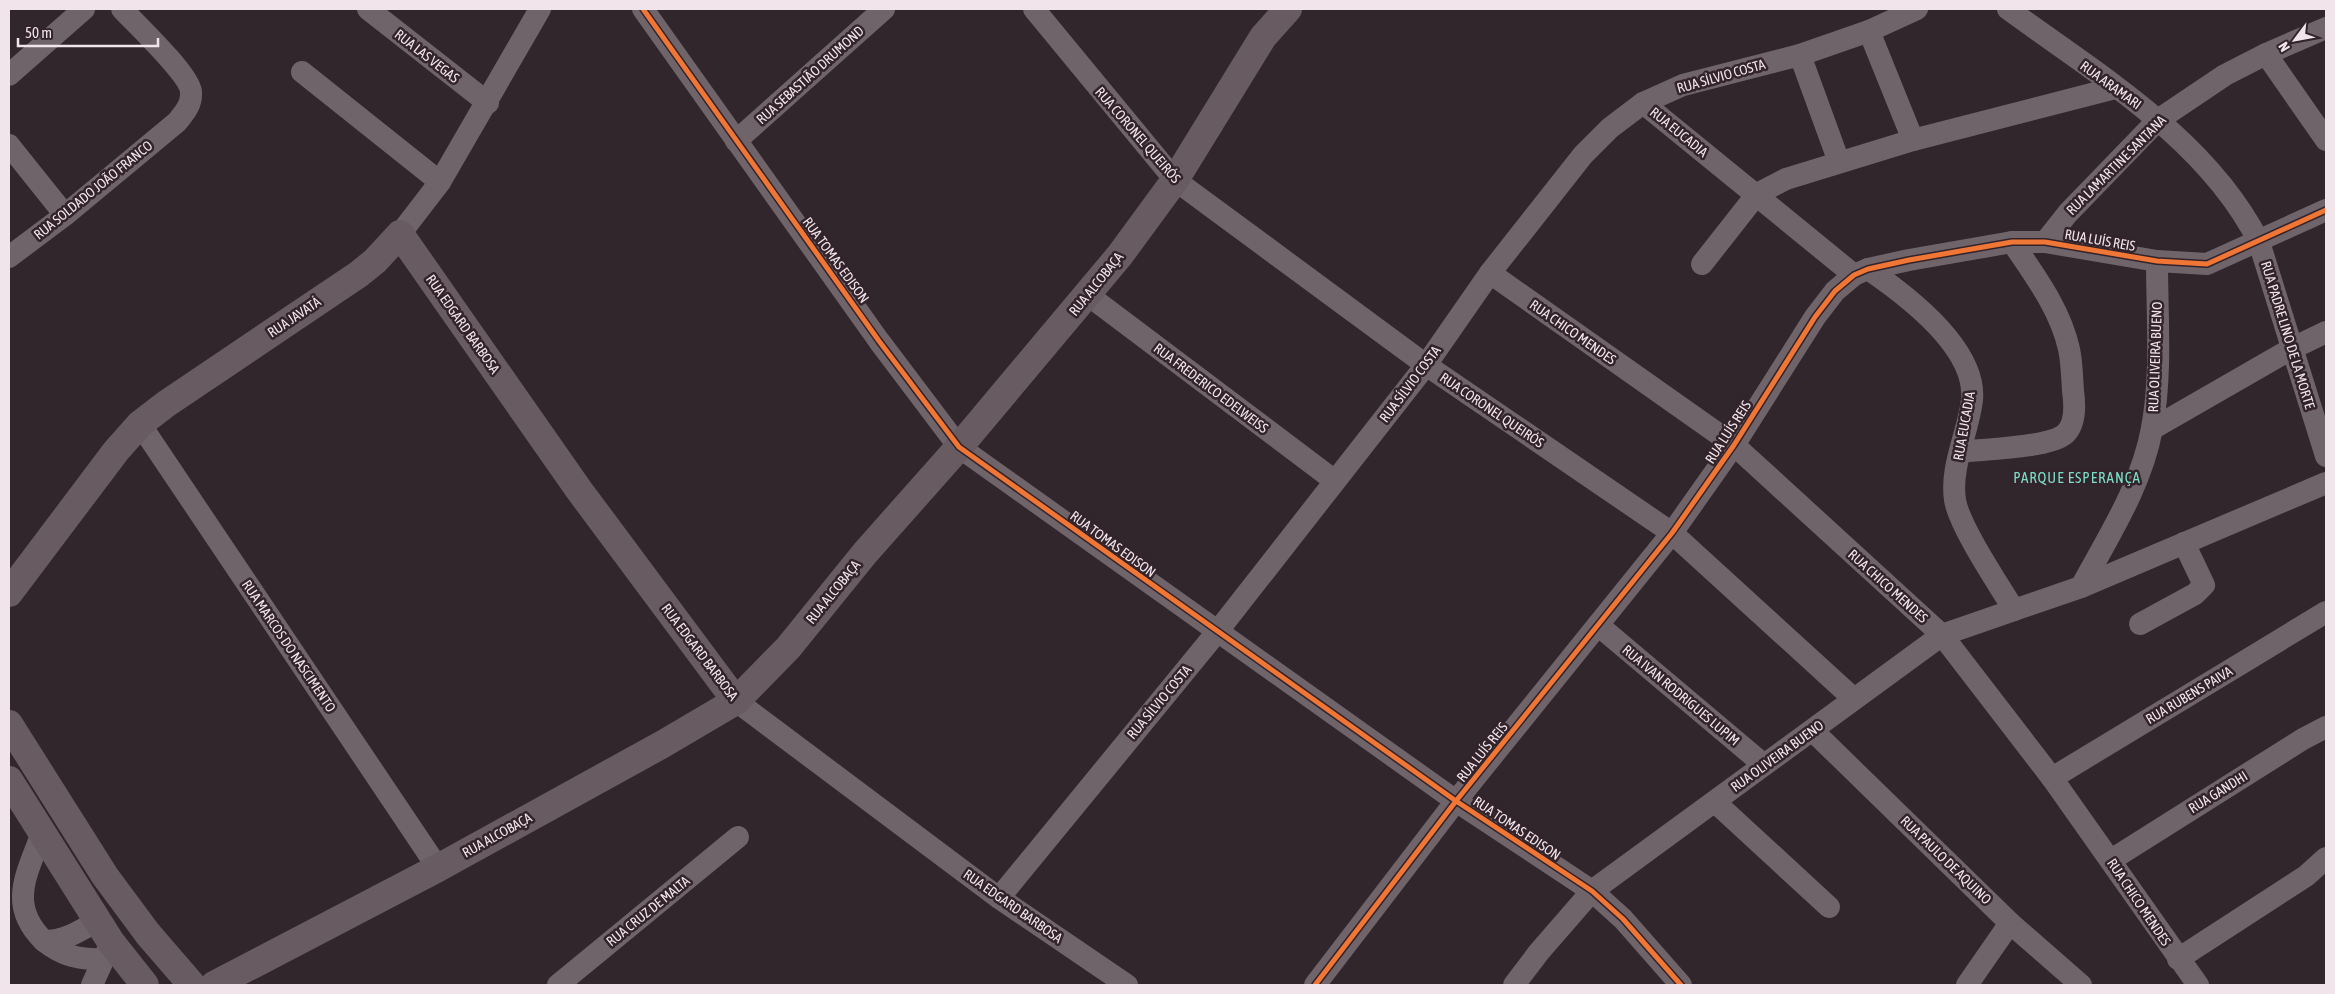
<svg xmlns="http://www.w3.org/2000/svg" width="2335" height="994" viewBox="0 0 2335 994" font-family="'Asap Condensed',sans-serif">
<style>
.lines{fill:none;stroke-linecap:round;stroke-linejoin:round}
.minor{stroke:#6f646a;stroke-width:22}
.major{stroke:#685b62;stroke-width:28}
.cycleway-casing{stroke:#33232b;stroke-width:8}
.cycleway{stroke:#f07635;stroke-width:5}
.labels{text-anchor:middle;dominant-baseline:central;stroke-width:5;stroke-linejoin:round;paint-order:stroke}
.street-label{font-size:14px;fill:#f1e5eb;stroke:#33232b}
.neighbourhood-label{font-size:15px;letter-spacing:1px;fill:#7bdec7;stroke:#33232b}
</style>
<rect width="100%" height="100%" fill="#30262b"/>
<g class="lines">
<g class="minor">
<polyline points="368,9 488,103"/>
<polyline points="643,9 879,341 959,447 1456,801 1592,891 1623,919 1681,985"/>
<polyline points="1034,9 1175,180 1426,365 1672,533 1854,699"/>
<path d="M2008 9C2098 75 2207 139 2259 242L2326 456"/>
<polyline points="1869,31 1913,140"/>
<polyline points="2266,54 2326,140"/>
<polyline points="1800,55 1839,162"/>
<polyline points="302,72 440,182"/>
<polyline points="9,75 84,9"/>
<polyline points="1643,103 1854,275"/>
<polyline points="736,141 884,9"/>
<polyline points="9,145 65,215"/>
<polyline points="400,234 440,182 540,9"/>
<polyline points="2045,242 2068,213 2158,120 2225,75 2266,54 2326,28"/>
<path d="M9 257 65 215 177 122C184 113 192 105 191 92 190 75 136 24 122 9"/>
<polyline points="1702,264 1757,194 1786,179 1913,140 2115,88"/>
<path d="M1868 269C1906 295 1977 348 1972 400 1968 434 1950 466 1955 500 1959 526 1999 585 2014 610"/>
<polyline points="1490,273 1734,445 1942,635 2052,778 2198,985"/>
<polyline points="1088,295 1335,481"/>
<polyline points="140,424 438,868"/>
<polyline points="2152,429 2291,349 2326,332"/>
<path d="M1960 452C1983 449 2049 448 2065 434 2076 424 2075 405 2073 391 2072 377 2072 363 2069 349 2060 309 2035 276 2012 242"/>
<path d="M2081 587C2108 537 2142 485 2152 428 2162 374 2157 316 2157 261"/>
<polyline points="2140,624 2195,594 2204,585 2184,543"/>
<polyline points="1598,625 1764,765"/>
<polyline points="736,701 999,898 1127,985"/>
<polyline points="1813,731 2010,923 2081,985"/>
<polyline points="2052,778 2326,612"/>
<polyline points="1715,802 1829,907"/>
<path d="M42 833C27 874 7 905 44 941 65 941 80 931 97 921"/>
<polyline points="2111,860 2303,739 2326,727"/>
<polyline points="999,898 1217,632 1426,365 1490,273 1583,155 1610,128 1643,103 1683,85 1800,55 1869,31 1917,9"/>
<path d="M44 941C63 956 80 960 104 959"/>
<polyline points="2178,959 2306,876 2326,858"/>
<polyline points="92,985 109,947"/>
<polyline points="558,985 738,837"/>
<polyline points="1315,985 1456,801 1672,533 1734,445 1815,317 1835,291 1854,275 1868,269 1909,260 2012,242 2045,242 2157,261 2207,264 2326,210"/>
<polyline points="1514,985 1539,952 1592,891 1942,635 2081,587 2326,483"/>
<polyline points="1967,985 2010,923"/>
</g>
<g class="major">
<polyline points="9,593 116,451 140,424 166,404 359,274 375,261 400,234 579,490 736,701"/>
<polyline points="9,724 105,876 148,934 192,985"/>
<polyline points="9,780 111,942 145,985"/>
<polyline points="214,985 438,868 663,744 736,701 788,648 865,553 959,447 1120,255 1175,180 1263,37 1288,9"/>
</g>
<g class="cycleway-casing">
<g id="cycleway">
<polyline points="643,9 879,341 959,447 1456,801 1592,891 1623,919 1681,985"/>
<polyline points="1315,985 1456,801 1672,533 1734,445 1815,317 1835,291 1854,275 1868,269 1909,260 2012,242 2045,242 2157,261 2207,264 2326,210"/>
</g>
</g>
<use href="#cycleway" class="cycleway"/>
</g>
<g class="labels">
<g class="street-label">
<text transform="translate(427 56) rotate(38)">RUA LAS VEGAS</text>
<text transform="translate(810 75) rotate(-42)">RUA SEBASTIÃO DRUMOND</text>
<text transform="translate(1721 76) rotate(-16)">RUA SÍLVIO COSTA</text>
<text transform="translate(2111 85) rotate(36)">RUA ARAMARI</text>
<text transform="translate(1679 132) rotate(39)">RUA EUCADIA</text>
<text transform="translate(1138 135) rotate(49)">RUA CORONEL QUEIRÓS</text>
<text transform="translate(2116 165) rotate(-45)">RUA LAMARTINE SANTANA</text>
<text transform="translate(93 190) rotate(-39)">RUA SOLDADO JOÃO FRANCO</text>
<text transform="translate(2100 240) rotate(10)">RUA LUÍS REIS</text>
<text transform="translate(836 260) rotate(54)">RUA TOMAS EDISON</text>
<text transform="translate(1096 284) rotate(-51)">RUA ALCOBAÇA</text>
<text transform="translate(294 317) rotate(-34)">RUA JAVATÁ</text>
<text transform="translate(463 324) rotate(55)">RUA EDGARD BARBOSA</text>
<text transform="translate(1573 332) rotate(35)">RUA CHICO MENDES</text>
<text transform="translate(2288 335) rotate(73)">RUA PADRE LINO DE LA MORTE</text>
<text transform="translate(2155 357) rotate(-88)">RUA OLIVEIRA BUENO</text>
<text transform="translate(1410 384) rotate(-53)">RUA SÍLVIO COSTA</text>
<text transform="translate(1211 388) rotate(37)">RUA FREDERICO EDELWEISS</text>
<text transform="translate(1492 410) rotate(34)">RUA CORONEL QUEIRÓS</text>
<text transform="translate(1964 426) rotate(-80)">RUA EUCADIA</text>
<text transform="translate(1728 432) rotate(-57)">RUA LUÍS REIS</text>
<text transform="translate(1113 544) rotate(36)">RUA TOMAS EDISON</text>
<text transform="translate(1888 586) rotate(42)">RUA CHICO MENDES</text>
<text transform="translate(833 592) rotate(-51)">RUA ALCOBAÇA</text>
<text transform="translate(289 646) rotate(56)">RUA MARCOS DO NASCIMENTO</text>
<text transform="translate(700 652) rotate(53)">RUA EDGARD BARBOSA</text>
<text transform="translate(1681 695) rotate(40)">RUA IVAN RODRIGUES LUPIM</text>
<text transform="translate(2189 695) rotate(-31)">RUA RUBENS PAIVA</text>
<text transform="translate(1159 702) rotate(-50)">RUA SÍLVIO COSTA</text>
<text transform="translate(1482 752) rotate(-51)">RUA LUÍS REIS</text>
<text transform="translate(1777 756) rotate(-36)">RUA OLIVEIRA BUENO</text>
<text transform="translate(2218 792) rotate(-32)">RUA GANDHI</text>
<text transform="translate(1517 828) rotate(34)">RUA TOMAS EDISON</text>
<text transform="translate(497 835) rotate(-29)">RUA ALCOBAÇA</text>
<text transform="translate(1946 860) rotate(44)">RUA PAULO DE AQUINO</text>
<text transform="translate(2139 902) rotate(56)">RUA CHICO MENDES</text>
<text transform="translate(1013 906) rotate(35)">RUA EDGARD BARBOSA</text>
<text transform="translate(648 911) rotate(-39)">RUA CRUZ DE MALTA</text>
</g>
<g class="neighbourhood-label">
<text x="2077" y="477">PARQUE ESPERANÇA</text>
</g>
</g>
<rect width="2335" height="994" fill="none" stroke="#f1e5eb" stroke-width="20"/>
<g transform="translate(2295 40) rotate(238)" stroke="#33232b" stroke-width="4" paint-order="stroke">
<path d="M0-4L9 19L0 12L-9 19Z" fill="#f1e5eb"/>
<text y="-8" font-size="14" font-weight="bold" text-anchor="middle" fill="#f1e5eb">N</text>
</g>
<path d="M18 38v8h140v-8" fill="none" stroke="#f1e5eb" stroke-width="2.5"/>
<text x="25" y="38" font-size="15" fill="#f1e5eb" stroke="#33232b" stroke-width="4" paint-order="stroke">50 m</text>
</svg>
